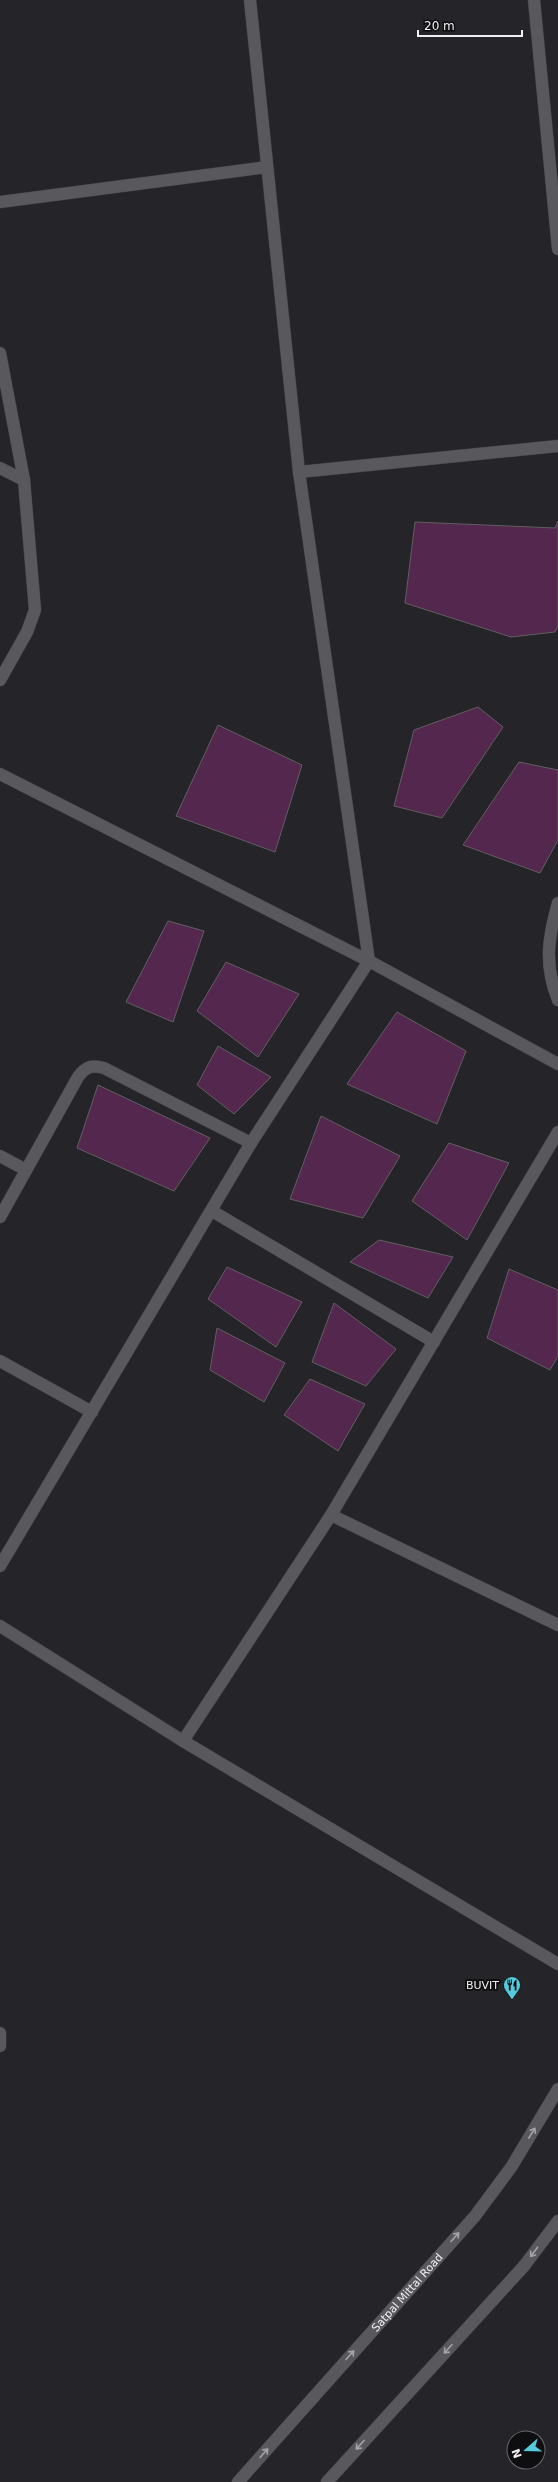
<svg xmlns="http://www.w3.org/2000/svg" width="558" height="2482" viewBox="0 0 558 2482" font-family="'DejaVu Sans',sans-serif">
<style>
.building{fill:#54274e;stroke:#625e61}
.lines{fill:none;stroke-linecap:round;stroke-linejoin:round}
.minor-casing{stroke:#404043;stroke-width:13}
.minor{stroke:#59585d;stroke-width:12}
.oneway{stroke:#a4a4a8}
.labels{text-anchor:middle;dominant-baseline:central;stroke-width:4;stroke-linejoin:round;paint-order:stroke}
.poi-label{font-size:11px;fill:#f0f0f3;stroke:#0e0e10;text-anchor:end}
.street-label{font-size:11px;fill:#f0f0f3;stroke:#0e0e10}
</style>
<rect width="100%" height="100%" fill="#252428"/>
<g class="building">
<polygon points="558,521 558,625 555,632 511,637 405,603 415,522 555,528"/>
<polygon points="478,707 503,727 442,818 394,806 414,730"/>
<polygon points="218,725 302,765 275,852 176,816"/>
<polygon points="519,762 558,770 558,840 540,873 463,845"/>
<polygon points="168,921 204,931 173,1022 126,1002"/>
<polygon points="226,962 299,994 258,1057 197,1011"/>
<polygon points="397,1012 466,1051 437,1124 347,1084"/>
<polygon points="218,1046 271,1077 234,1114 197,1085"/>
<polygon points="98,1085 210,1138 174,1191 77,1148"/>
<polygon points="321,1116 400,1156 363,1218 290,1199"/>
<polygon points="449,1143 509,1163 467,1240 412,1201"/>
<polygon points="379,1240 453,1257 428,1298 350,1262"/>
<polygon points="227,1267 302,1302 276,1347 208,1299"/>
<polygon points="509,1269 558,1290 558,1356 550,1370 487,1338"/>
<polygon points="334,1303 396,1349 366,1386 312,1362"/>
<polygon points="217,1328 285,1363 264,1402 210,1370"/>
<polygon points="310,1379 365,1404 338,1451 284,1415"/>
</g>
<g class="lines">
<g class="minor-casing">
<g id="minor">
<polyline points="250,0 299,472"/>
<polyline points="534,0 558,249"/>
<polyline points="0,202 267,167"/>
<polyline points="0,353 24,480 35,610 27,632 0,680"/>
<polyline points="0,468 24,480"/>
<polyline points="0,774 369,961 558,1064"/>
<path d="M558 903C548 938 544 965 558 1000"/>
<polyline points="0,1156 26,1170"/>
<polyline points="212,1211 434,1342"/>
<path d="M0 1217 78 1077C86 1066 92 1065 104 1068L251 1143"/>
<polyline points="0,1361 92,1412"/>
<polyline points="331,1515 558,1625"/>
<polyline points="0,1566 251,1143 369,961 299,472 558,446"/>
<polyline points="0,1626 183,1741 558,1964"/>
<polyline points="183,1741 331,1515 558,1132"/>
<polyline points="0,2033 0,2046"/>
<path id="s1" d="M238 2482 475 2216 512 2166 558 2089"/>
<polyline points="327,2482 524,2266 558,2221"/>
</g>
</g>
<use href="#minor" class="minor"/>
</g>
<defs><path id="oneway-shaft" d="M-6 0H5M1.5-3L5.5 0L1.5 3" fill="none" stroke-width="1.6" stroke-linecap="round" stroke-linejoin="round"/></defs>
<g class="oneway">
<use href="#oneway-shaft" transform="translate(532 2133) rotate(-58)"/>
<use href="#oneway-shaft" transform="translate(455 2237) rotate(-48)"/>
<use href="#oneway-shaft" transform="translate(534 2252) rotate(127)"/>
<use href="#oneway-shaft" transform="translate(448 2349) rotate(132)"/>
<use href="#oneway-shaft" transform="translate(350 2355) rotate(-48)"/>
<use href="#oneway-shaft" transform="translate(360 2445) rotate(132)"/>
<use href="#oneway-shaft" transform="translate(264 2453) rotate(-48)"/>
</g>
<defs>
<g id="restaurant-pin" transform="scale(0.9)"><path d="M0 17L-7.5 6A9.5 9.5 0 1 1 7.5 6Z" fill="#54cadc" stroke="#0e0e10"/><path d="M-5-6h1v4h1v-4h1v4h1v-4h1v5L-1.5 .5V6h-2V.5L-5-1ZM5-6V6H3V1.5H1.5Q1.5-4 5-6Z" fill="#111"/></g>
</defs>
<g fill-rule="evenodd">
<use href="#restaurant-pin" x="512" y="1985"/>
</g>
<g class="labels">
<g class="poi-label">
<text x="499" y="1985">BUVIT</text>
</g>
<g class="street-label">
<text stroke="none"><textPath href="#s1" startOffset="254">Satpal Mittal Road</textPath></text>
</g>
</g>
<g transform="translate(526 2450) rotate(250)"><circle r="19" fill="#0e0e10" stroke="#68686b"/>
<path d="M0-3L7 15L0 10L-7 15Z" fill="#54cadc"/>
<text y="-6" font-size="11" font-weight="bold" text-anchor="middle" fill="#f0f0f3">N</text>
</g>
<path d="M418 30v6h104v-6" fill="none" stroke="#f0f0f3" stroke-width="2"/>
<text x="424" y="30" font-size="12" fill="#f0f0f3" stroke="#0e0e10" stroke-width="3" paint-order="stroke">20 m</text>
</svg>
